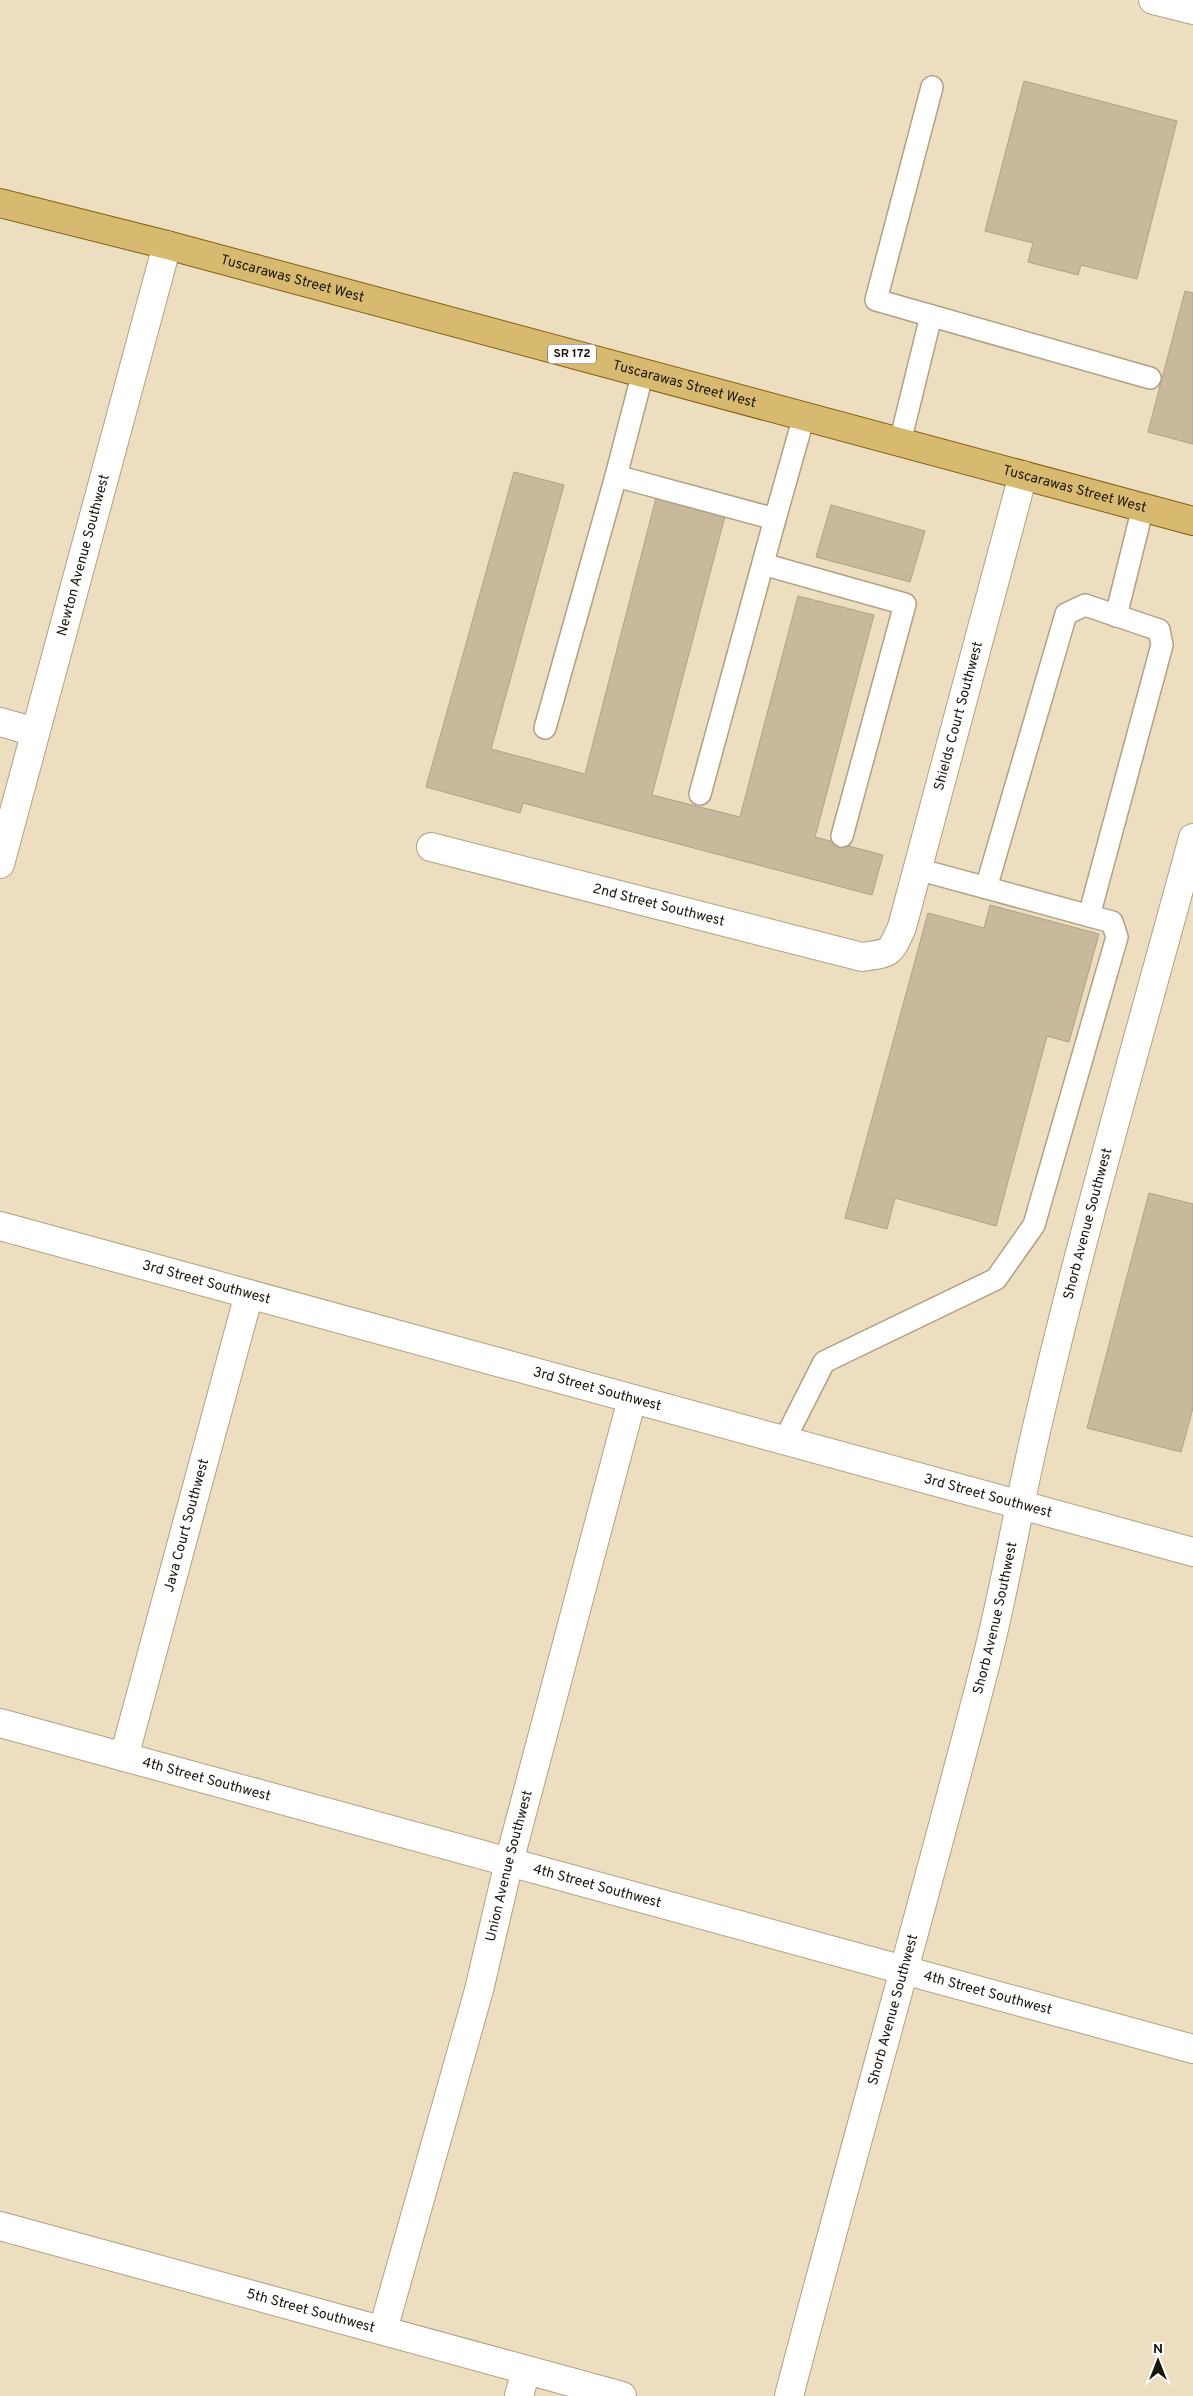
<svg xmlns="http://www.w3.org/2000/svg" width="1193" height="2396" viewBox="0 0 1193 2396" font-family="Overpass,sans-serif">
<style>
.building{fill:#c8b89c;stroke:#b0a084}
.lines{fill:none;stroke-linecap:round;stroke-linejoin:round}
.service-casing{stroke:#b0a185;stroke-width:24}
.minor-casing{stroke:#b0a185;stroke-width:30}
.tertiary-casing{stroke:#b0a185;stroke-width:30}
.primary-casing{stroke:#83610e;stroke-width:30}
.service{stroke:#fff;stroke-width:21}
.minor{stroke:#fff;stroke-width:28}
.tertiary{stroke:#fff;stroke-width:28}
.primary{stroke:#d7b970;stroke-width:28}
.labels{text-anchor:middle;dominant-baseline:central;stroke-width:4;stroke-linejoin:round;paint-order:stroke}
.shield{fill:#fff;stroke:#5f5b54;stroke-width:1}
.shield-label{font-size:12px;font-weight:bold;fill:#1a150a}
.street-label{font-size:14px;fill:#1a150a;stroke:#fff}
</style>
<rect width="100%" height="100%" fill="#eedec0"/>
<g class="building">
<polygon points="1024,81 1177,121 1137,279 1081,265 1078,275 1028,262 1033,243 985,231"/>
<polygon points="1185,291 1193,293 1193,444 1148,432"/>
<polygon points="514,472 564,485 491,749 585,774 656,498 725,516 652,795 740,817 798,596 874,615 815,837 883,855 872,895 523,803 520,813 426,787"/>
<polygon points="831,505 925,531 910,582 816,557"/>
<polygon points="990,905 1099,934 1069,1042 1047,1036 996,1226 895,1198 887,1229 845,1218 928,913 984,928"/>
<polygon points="1149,1193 1193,1204 1193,1408 1181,1452 1087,1428"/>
</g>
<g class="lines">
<g class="service-casing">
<g id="service">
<polyline points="932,87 876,300 1150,378"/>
<polyline points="643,372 616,476 775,519 804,416"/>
<polyline points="900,442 931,316"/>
<polyline points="763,564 905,604 842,836"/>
<polyline points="1116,616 1143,507"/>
<polyline points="545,728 616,476"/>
<polyline points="700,794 775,519"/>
<polyline points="986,888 1066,614 1085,605 1159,630 1162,645 1089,916"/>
<polyline points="784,1441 824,1362 996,1279 1034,1225 1117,937 1112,922 917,869"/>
</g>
</g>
<g class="minor-casing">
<g id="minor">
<polyline points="1153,0 1193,10"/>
<polyline points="0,722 35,732"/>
<path id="s1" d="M431 847 862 957C891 953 890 954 902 927L1023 475"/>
<path id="s2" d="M0 864 167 245"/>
<path id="s3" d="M0 1723 1193 2049"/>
<path id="s4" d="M124 1757 249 1294"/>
<path id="s5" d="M0 2226 622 2396"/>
<path id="s6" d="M383 2330 479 1990 509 1862 632 1399"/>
<polyline points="519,2396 526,2370"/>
<path id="s7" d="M789 2396C853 2151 923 1907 986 1662 1005 1588 1017 1514 1034 1440 1080 1238 1139 1038 1193 838"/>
</g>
</g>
<g class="tertiary-casing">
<g id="tertiary">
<path id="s8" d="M0 1226 1193 1552"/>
</g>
</g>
<g class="primary-casing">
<g id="primary">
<path id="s9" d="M0 203 167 245 1193 521"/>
</g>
</g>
<use href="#service" class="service"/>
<use href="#minor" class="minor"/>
<use href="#tertiary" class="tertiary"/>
<use href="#primary" class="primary"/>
</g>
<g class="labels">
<rect class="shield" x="548" y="344.5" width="48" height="19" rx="4"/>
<g class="shield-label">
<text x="572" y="354">SR 172</text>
</g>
<g class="street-label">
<text stroke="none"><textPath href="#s9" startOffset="302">Tuscarawas Street West</textPath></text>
<text stroke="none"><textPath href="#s9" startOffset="708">Tuscarawas Street West</textPath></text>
<text stroke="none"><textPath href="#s9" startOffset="1112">Tuscarawas Street West</textPath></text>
<text stroke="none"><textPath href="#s2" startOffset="320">Newton Avenue Southwest</textPath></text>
<text stroke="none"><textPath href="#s1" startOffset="718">Shields Court Southwest</textPath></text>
<text stroke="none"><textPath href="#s1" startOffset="235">2nd Street Southwest</textPath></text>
<text stroke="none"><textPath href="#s7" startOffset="1210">Shorb Avenue Southwest</textPath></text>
<text stroke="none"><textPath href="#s8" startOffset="214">3rd Street Southwest</textPath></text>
<text stroke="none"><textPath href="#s8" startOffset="619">3rd Street Southwest</textPath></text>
<text stroke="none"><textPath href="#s8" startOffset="1024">3rd Street Southwest</textPath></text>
<text stroke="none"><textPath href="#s4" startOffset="240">Java Court Southwest</textPath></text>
<text stroke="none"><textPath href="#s7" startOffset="805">Shorb Avenue Southwest</textPath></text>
<text stroke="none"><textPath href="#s3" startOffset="214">4th Street Southwest</textPath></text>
<text stroke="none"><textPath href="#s6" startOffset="481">Union Avenue Southwest</textPath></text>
<text stroke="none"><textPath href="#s3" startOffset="619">4th Street Southwest</textPath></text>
<text stroke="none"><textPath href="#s3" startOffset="1024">4th Street Southwest</textPath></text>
<text stroke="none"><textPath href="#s7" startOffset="400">Shorb Avenue Southwest</textPath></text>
<text stroke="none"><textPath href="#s5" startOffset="322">5th Street Southwest</textPath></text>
</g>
</g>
<g transform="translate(1158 2361)" stroke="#ffffff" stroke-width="4" paint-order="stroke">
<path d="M0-4L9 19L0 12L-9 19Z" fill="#1a150a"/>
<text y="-8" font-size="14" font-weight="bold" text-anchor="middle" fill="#1a150a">N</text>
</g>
</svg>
